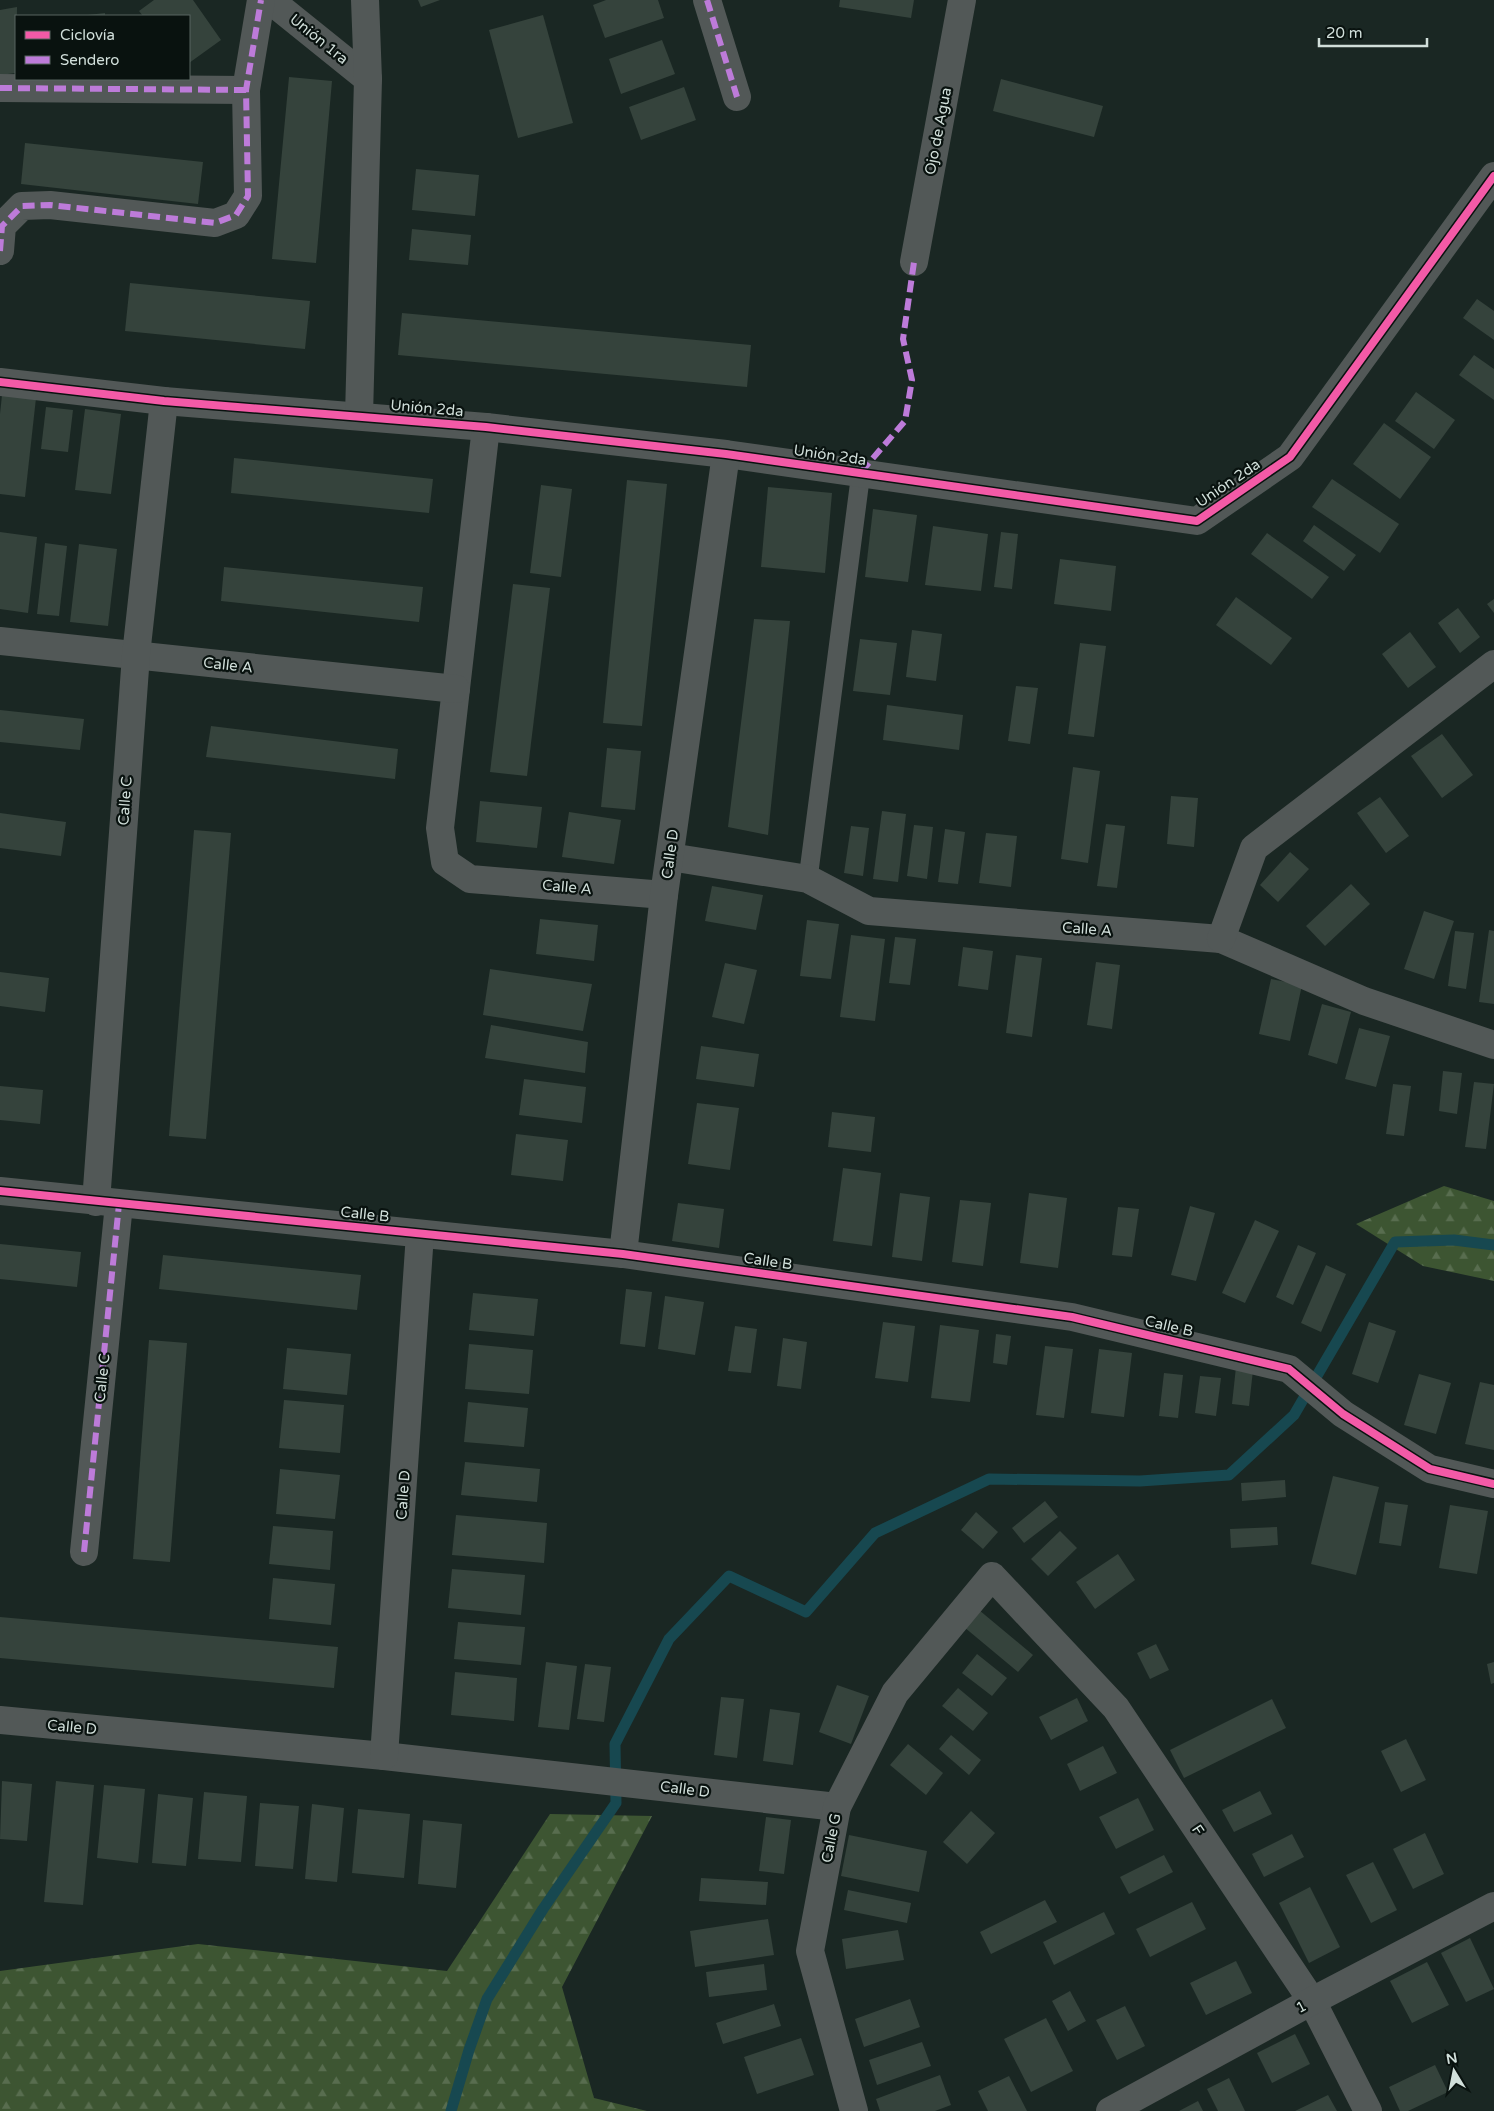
<svg xmlns="http://www.w3.org/2000/svg" width="1494" height="2111" viewBox="0 0 1494 2111" font-family="'Varela Round',sans-serif">
<style>
.forest{fill:url(#forest-firs)}
.lines{fill:none;stroke-linecap:round;stroke-linejoin:round}
.stream{stroke:#174850;stroke-width:11}
.building{fill:#35433c}
.lane{stroke:#525857;stroke-width:19}
.street{stroke:#525857;stroke-width:28}
.quiet{stroke:#bd7bd9;stroke-width:6;stroke-dasharray:12 6;stroke-linecap:butt}
.cycleway-casing{stroke:#09120f;stroke-width:11}
.cycleway{stroke:#f35aa7;stroke-width:8}
.labels{text-anchor:middle;dominant-baseline:central;stroke-width:4.5;stroke-linejoin:round;paint-order:stroke}
.street-label{font-size:15px;fill:#d1dfda;stroke:#09120f}
</style>
<defs>
<pattern id="forest-firs" width="22" height="20" patternUnits="userSpaceOnUse" patternTransform="scale(1.25)"><rect width="22" height="20" fill="#3d5532"/><path d="M5 1l3.5 6h-7zM16 11l3.5 6h-7z" fill="#586d4f"/></pattern>
</defs>
<rect width="100%" height="100%" fill="#1a2723"/>
<g class="forest">
<polygon points="1444,1186 1494,1201 1494,1281 1423,1266 1356,1224"/>
<polygon points="550,1814 652,1816 562,1987 594,2098 647,2111 0,2111 0,1971 198,1944 447,1971"/>
</g>
<g class="lines">
<polyline class="stream" points="451,2111 469,2050 487,1999 543,1909 616,1803 615,1744 669,1639 729,1576 806,1612 875,1533 989,1479 1140,1481 1229,1475 1294,1415 1395,1242 1454,1240 1494,1245"/>
</g>
<g class="building">
<polygon points="154,0 193,0 221,40 189,63 189,16 143,16 139,11"/>
<polygon points="418,0 440,0 421,7"/>
<polygon points="606,0 658,0 664,18 605,38 593,5"/>
<polygon points="840,0 914,0 911,18 839,7"/>
<polygon points="17,7 16,73 0,75 0,10"/>
<polygon points="105,13 105,16 88,16 88,15"/>
<polygon points="543,15 573,123 518,138 489,30"/>
<polygon points="662,40 675,74 621,94 609,59"/>
<polygon points="289,77 332,81 316,263 272,259"/>
<polygon points="1001,79 1103,106 1094,137 993,111"/>
<polygon points="684,87 696,120 641,140 629,107"/>
<polygon points="25,143 203,162 198,204 21,184"/>
<polygon points="416,169 479,175 475,216 412,210"/>
<polygon points="412,229 471,235 468,265 409,260"/>
<polygon points="130,283 310,301 305,349 125,331"/>
<polygon points="1477,299 1494,311 1494,340 1463,318"/>
<polygon points="402,313 751,345 747,387 398,355"/>
<polygon points="1474,355 1494,369 1494,400 1459,375"/>
<polygon points="1416,392 1455,420 1434,449 1395,421"/>
<polygon points="2,395 36,398 25,497 0,494 0,414"/>
<polygon points="46,407 73,410 68,452 41,449"/>
<polygon points="85,409 121,414 111,494 75,490"/>
<polygon points="1384,423 1431,457 1400,499 1353,464"/>
<polygon points="234,458 433,479 429,513 231,493"/>
<polygon points="1332,479 1399,524 1380,553 1312,507"/>
<polygon points="627,480 667,484 642,726 603,723"/>
<polygon points="541,485 572,489 561,577 530,573"/>
<polygon points="768,487 832,493 825,573 761,567"/>
<polygon points="873,509 917,515 908,582 865,577"/>
<polygon points="1314,525 1356,555 1344,571 1303,541"/>
<polygon points="933,526 988,534 981,591 925,585"/>
<polygon points="0,532 37,537 28,613 0,609"/>
<polygon points="1001,532 1018,534 1012,589 994,587"/>
<polygon points="1267,533 1329,577 1312,599 1251,554"/>
<polygon points="45,543 67,546 59,616 37,614"/>
<polygon points="79,544 117,549 108,626 70,622"/>
<polygon points="1060,559 1116,566 1111,611 1054,604"/>
<polygon points="224,567 423,587 419,622 221,601"/>
<polygon points="513,584 550,588 527,776 490,772"/>
<polygon points="1236,597 1292,638 1271,665 1216,625"/>
<polygon points="1494,599 1494,613 1487,604"/>
<polygon points="1458,608 1480,637 1460,653 1438,623"/>
<polygon points="754,619 790,621 768,835 728,827"/>
<polygon points="912,630 942,634 936,681 906,677"/>
<polygon points="1410,632 1436,667 1408,688 1382,654"/>
<polygon points="860,639 897,643 890,695 853,691"/>
<polygon points="1080,643 1106,646 1094,737 1068,734"/>
<polygon points="1016,686 1038,688 1030,744 1008,741"/>
<polygon points="887,705 963,715 959,750 883,740"/>
<polygon points="0,710 84,719 80,750 0,742"/>
<polygon points="211,726 398,749 395,779 206,757"/>
<polygon points="1442,734 1473,775 1442,798 1411,756"/>
<polygon points="607,748 641,751 635,810 601,807"/>
<polygon points="1073,767 1100,771 1088,863 1061,859"/>
<polygon points="1171,796 1198,798 1194,847 1167,844"/>
<polygon points="1380,797 1409,836 1386,853 1357,813"/>
<polygon points="480,801 542,807 537,848 476,842"/>
<polygon points="882,811 906,814 898,882 873,879"/>
<polygon points="569,812 621,820 614,864 562,857"/>
<polygon points="0,813 66,822 61,856 0,848"/>
<polygon points="1106,824 1125,826 1117,888 1097,886"/>
<polygon points="914,825 933,827 927,879 907,876"/>
<polygon points="851,826 869,828 863,876 844,873"/>
<polygon points="945,829 965,832 958,884 938,882"/>
<polygon points="194,830 231,833 206,1139 169,1136"/>
<polygon points="986,833 1017,836 1011,887 979,883"/>
<polygon points="1290,852 1309,869 1278,902 1260,885"/>
<polygon points="1351,884 1370,904 1325,946 1306,926"/>
<polygon points="712,886 763,895 756,930 705,921"/>
<polygon points="1424,911 1454,921 1434,979 1404,969"/>
<polygon points="540,919 598,925 594,961 536,954"/>
<polygon points="807,920 839,924 831,979 800,976"/>
<polygon points="1489,930 1494,931 1494,1004 1479,1002"/>
<polygon points="1455,931 1474,933 1466,989 1448,986"/>
<polygon points="851,935 885,939 875,1021 840,1017"/>
<polygon points="895,937 916,939 910,985 889,983"/>
<polygon points="963,947 993,951 988,990 958,986"/>
<polygon points="1016,955 1042,958 1032,1037 1006,1033"/>
<polygon points="1096,962 1120,965 1112,1029 1087,1025"/>
<polygon points="725,963 757,970 744,1024 712,1017"/>
<polygon points="490,969 592,984 583,1031 483,1015"/>
<polygon points="0,972 49,978 45,1012 0,1006"/>
<polygon points="1271,979 1302,985 1290,1041 1259,1034"/>
<polygon points="1322,1004 1351,1012 1337,1064 1308,1055"/>
<polygon points="491,1025 588,1042 585,1073 485,1058"/>
<polygon points="1359,1028 1390,1036 1376,1087 1345,1079"/>
<polygon points="701,1046 759,1054 754,1087 696,1079"/>
<polygon points="1443,1071 1462,1073 1457,1114 1439,1111"/>
<polygon points="524,1079 586,1087 582,1123 519,1115"/>
<polygon points="1474,1082 1494,1084 1486,1149 1465,1147"/>
<polygon points="1393,1084 1411,1086 1404,1136 1386,1134"/>
<polygon points="0,1086 43,1090 40,1124 0,1120"/>
<polygon points="697,1103 739,1108 730,1170 688,1164"/>
<polygon points="832,1112 875,1117 871,1152 828,1147"/>
<polygon points="516,1134 568,1140 563,1181 511,1175"/>
<polygon points="843,1168 881,1173 872,1246 833,1241"/>
<polygon points="900,1193 930,1197 922,1261 892,1257"/>
<polygon points="1029,1193 1067,1198 1058,1268 1020,1263"/>
<polygon points="960,1200 991,1203 983,1266 952,1262"/>
<polygon points="678,1203 724,1209 719,1248 672,1241"/>
<polygon points="1190,1206 1215,1213 1196,1281 1171,1275"/>
<polygon points="1118,1207 1139,1209 1132,1257 1112,1255"/>
<polygon points="1255,1220 1279,1231 1245,1303 1222,1293"/>
<polygon points="0,1244 81,1252 77,1287 0,1279"/>
<polygon points="1298,1245 1316,1253 1293,1305 1276,1297"/>
<polygon points="163,1255 361,1275 357,1310 159,1289"/>
<polygon points="1326,1265 1346,1274 1321,1332 1301,1323"/>
<polygon points="626,1289 652,1292 645,1347 620,1344"/>
<polygon points="473,1293 538,1299 534,1336 469,1330"/>
<polygon points="665,1296 704,1302 695,1355 658,1349"/>
<polygon points="883,1322 915,1326 908,1382 875,1378"/>
<polygon points="1369,1322 1396,1331 1378,1383 1352,1374"/>
<polygon points="940,1325 979,1330 970,1402 931,1398"/>
<polygon points="735,1326 757,1329 751,1373 728,1371"/>
<polygon points="996,1334 1011,1336 1007,1365 993,1363"/>
<polygon points="783,1338 807,1342 801,1389 777,1386"/>
<polygon points="149,1340 187,1343 170,1562 133,1559"/>
<polygon points="469,1344 533,1350 529,1394 465,1389"/>
<polygon points="1045,1346 1073,1349 1064,1418 1036,1415"/>
<polygon points="287,1348 351,1354 347,1395 283,1389"/>
<polygon points="1099,1349 1132,1353 1124,1417 1091,1413"/>
<polygon points="1236,1367 1253,1370 1249,1406 1232,1404"/>
<polygon points="1164,1373 1183,1375 1178,1418 1159,1416"/>
<polygon points="1419,1374 1451,1383 1436,1434 1404,1425"/>
<polygon points="1200,1376 1221,1378 1216,1416 1195,1413"/>
<polygon points="1480,1382 1494,1385 1494,1450 1465,1444"/>
<polygon points="284,1400 344,1405 340,1453 279,1448"/>
<polygon points="468,1402 528,1408 524,1447 464,1442"/>
<polygon points="465,1462 540,1469 537,1502 461,1495"/>
<polygon points="280,1469 340,1475 335,1519 276,1514"/>
<polygon points="1333,1476 1379,1487 1356,1575 1311,1564"/>
<polygon points="1285,1480 1286,1497 1242,1501 1241,1483"/>
<polygon points="1045,1501 1058,1517 1024,1543 1012,1528"/>
<polygon points="1385,1502 1408,1505 1401,1546 1379,1543"/>
<polygon points="1450,1505 1488,1511 1477,1574 1439,1568"/>
<polygon points="976,1512 998,1532 983,1549 961,1530"/>
<polygon points="456,1515 547,1523 544,1563 452,1555"/>
<polygon points="273,1526 333,1531 330,1570 269,1564"/>
<polygon points="1277,1527 1278,1545 1231,1548 1230,1529"/>
<polygon points="1060,1531 1077,1548 1048,1576 1031,1559"/>
<polygon points="1118,1554 1135,1580 1095,1609 1076,1582"/>
<polygon points="452,1569 525,1575 521,1615 448,1608"/>
<polygon points="273,1578 335,1584 331,1625 269,1619"/>
<polygon points="979,1610 1033,1655 1018,1672 964,1627"/>
<polygon points="0,1617 338,1647 334,1688 0,1658"/>
<polygon points="458,1622 525,1627 521,1665 454,1659"/>
<polygon points="1156,1644 1169,1670 1150,1679 1137,1653"/>
<polygon points="977,1654 1007,1678 992,1696 962,1673"/>
<polygon points="546,1662 577,1666 569,1730 538,1727"/>
<polygon points="1494,1662 1494,1683 1491,1684 1487,1664"/>
<polygon points="585,1664 611,1667 604,1722 577,1719"/>
<polygon points="455,1672 517,1678 514,1721 451,1715"/>
<polygon points="837,1685 869,1696 851,1744 819,1732"/>
<polygon points="958,1688 988,1713 973,1731 942,1706"/>
<polygon points="721,1697 744,1699 737,1758 714,1755"/>
<polygon points="1077,1698 1088,1721 1051,1740 1039,1717"/>
<polygon points="1272,1699 1286,1728 1184,1778 1170,1750"/>
<polygon points="770,1709 800,1713 793,1765 763,1761"/>
<polygon points="951,1735 981,1760 969,1775 939,1749"/>
<polygon points="1406,1739 1426,1780 1401,1792 1381,1751"/>
<polygon points="908,1744 943,1773 926,1795 890,1765"/>
<polygon points="1103,1746 1117,1773 1080,1791 1067,1764"/>
<polygon points="2,1781 32,1784 27,1841 0,1839"/>
<polygon points="56,1781 94,1785 83,1905 44,1902"/>
<polygon points="104,1785 145,1789 138,1863 97,1858"/>
<polygon points="1260,1791 1272,1814 1234,1832 1222,1810"/>
<polygon points="204,1792 247,1796 241,1862 198,1859"/>
<polygon points="158,1794 193,1798 186,1866 152,1863"/>
<polygon points="1138,1798 1154,1830 1116,1849 1099,1817"/>
<polygon points="260,1803 299,1806 293,1869 255,1866"/>
<polygon points="312,1804 344,1808 337,1882 305,1879"/>
<polygon points="358,1809 410,1814 404,1878 352,1873"/>
<polygon points="971,1811 995,1833 967,1864 943,1842"/>
<polygon points="766,1817 791,1820 784,1874 759,1871"/>
<polygon points="423,1820 462,1824 456,1888 418,1884"/>
<polygon points="1425,1833 1444,1874 1413,1889 1393,1849"/>
<polygon points="1292,1834 1304,1857 1264,1877 1252,1854"/>
<polygon points="849,1835 927,1851 919,1892 841,1876"/>
<polygon points="1164,1855 1173,1872 1129,1894 1120,1877"/>
<polygon points="1373,1862 1397,1910 1371,1923 1346,1875"/>
<polygon points="701,1878 768,1882 766,1905 699,1901"/>
<polygon points="1310,1887 1340,1947 1309,1963 1279,1903"/>
<polygon points="848,1890 911,1903 907,1923 844,1910"/>
<polygon points="1045,1900 1057,1922 991,1954 980,1932"/>
<polygon points="1192,1902 1206,1929 1150,1957 1136,1929"/>
<polygon points="1104,1912 1115,1934 1054,1965 1043,1942"/>
<polygon points="768,1919 774,1955 695,1967 690,1931"/>
<polygon points="898,1930 904,1960 846,1969 842,1939"/>
<polygon points="1470,1938 1494,1989 1466,2002 1441,1953"/>
<polygon points="1236,1961 1252,1993 1206,2015 1190,1983"/>
<polygon points="1427,1962 1449,2005 1412,2023 1390,1981"/>
<polygon points="764,1964 767,1990 709,1997 706,1972"/>
<polygon points="1070,1991 1086,2021 1068,2031 1052,2001"/>
<polygon points="910,1999 920,2027 864,2047 855,2019"/>
<polygon points="774,2004 781,2026 723,2044 716,2023"/>
<polygon points="1125,2006 1145,2046 1117,2060 1096,2020"/>
<polygon points="1046,2018 1073,2071 1031,2092 1004,2039"/>
<polygon points="1295,2034 1310,2064 1272,2083 1257,2053"/>
<polygon points="801,2038 814,2075 757,2094 744,2057"/>
<polygon points="922,2042 931,2066 877,2085 869,2060"/>
<polygon points="1435,2065 1448,2092 1408,2111 1400,2111 1389,2087"/>
<polygon points="940,2075 951,2105 935,2111 880,2111 876,2099"/>
<polygon points="1009,2076 1027,2111 988,2111 978,2091"/>
<polygon points="1229,2078 1245,2111 1218,2111 1207,2089"/>
<polygon points="1328,2095 1337,2111 1295,2111"/>
<polygon points="1198,2101 1203,2111 1179,2111"/>
</g>
<g class="lines">
<polyline class="lane" points="808,879 861,472"/>
<g class="street">
<polyline points="270,0 368,79"/>
<polyline points="707,0 737,97"/>
<polyline points="0,88 246,90"/>
<polyline points="0,251 2,226 22,206 50,205 215,223 236,215 248,196 246,90 261,0"/>
<polyline points="914,262 962,0"/>
<polyline points="0,382 164,401 486,427 726,454 1197,521 1290,457 1494,176"/>
<polyline points="359,416 368,79 365,0"/>
<polyline points="486,427 440,828 445,862 470,879 664,895"/>
<polyline points="0,641 456,689"/>
<polyline points="670,857 808,879 869,911 1221,939 1364,1001 1494,1045"/>
<polyline points="1221,939 1254,848 1494,664"/>
<polyline points="0,1191 623,1254 1072,1317 1289,1369 1343,1414 1430,1469 1494,1484"/>
<polyline points="96,1202 136,655 164,401"/>
<polyline points="623,1254 664,895 726,454"/>
<polyline points="84,1552 119,1204"/>
<polyline points="0,1720 384,1756 837,1807"/>
<polyline points="384,1756 420,1234"/>
<polyline points="854,2111 810,1951 837,1807 895,1693 992,1576 1116,1708 1312,2001 1368,2111"/>
<polyline points="1110,2111 1312,2001 1494,1906"/>
</g>
<g class="quiet">
<polyline points="707,0 737,97"/>
<polyline points="0,88 246,90"/>
<polyline points="0,251 2,226 22,206 50,205 215,223 236,215 248,196 246,90 261,0"/>
<polyline points="861,472 905,421 912,380 903,339 914,262"/>
<polyline points="84,1552 119,1204"/>
</g>
<g class="cycleway-casing">
<g id="cycleway">
<polyline points="0,382 164,401 486,427 726,454 1197,521 1290,457 1494,176"/>
<polyline points="0,1191 623,1254 1072,1317 1289,1369 1343,1414 1430,1469 1494,1484"/>
</g>
</g>
<use href="#cycleway" class="cycleway"/>
</g>
<g class="labels">
<g class="street-label">
<text transform="translate(319 39) rotate(39)">Unión 1ra</text>
<text transform="translate(938 131) rotate(-79)">Ojo de Agua</text>
<text transform="translate(427 408) rotate(5)">Unión 2da</text>
<text transform="translate(830 455) rotate(8)">Unión 2da</text>
<text transform="translate(1228 483) rotate(-34)">Unión 2da</text>
<text transform="translate(228 665) rotate(6)">Calle A</text>
<text transform="translate(125 801) rotate(-86)">Calle C</text>
<text transform="translate(670 854) rotate(-82)">Calle D</text>
<text transform="translate(567 887) rotate(5)">Calle A</text>
<text transform="translate(1087 929) rotate(4)">Calle A</text>
<text transform="translate(365 1214) rotate(6)">Calle B</text>
<text transform="translate(768 1261) rotate(8)">Calle B</text>
<text transform="translate(1169 1326) rotate(13)">Calle B</text>
<text transform="translate(102 1378) rotate(-84)">Calle C</text>
<text transform="translate(403 1495) rotate(-86)">Calle D</text>
<text transform="translate(72 1727) rotate(5)">Calle D</text>
<text transform="translate(685 1789) rotate(7)">Calle D</text>
<text transform="translate(1198 1830) rotate(56)">F</text>
<text transform="translate(831 1838) rotate(-79)">Calle G</text>
<text transform="translate(1301 2007) rotate(-28)">1</text>
</g>
</g>
<rect x="15" y="15" width="175" height="65" fill="#09120f" stroke="#596460"/>
<rect x="25" y="31" width="25" height="8" fill="#f35aa7" stroke="#596460"/>
<text x="60" y="40" font-size="15" fill="#d1dfda">Ciclovía</text>
<rect x="25" y="56" width="25" height="8" fill="#bd7bd9" stroke="#596460"/>
<text x="60" y="65" font-size="15" fill="#d1dfda">Sendero</text>
<g transform="translate(1454 2071) rotate(350)" stroke="#09120f" stroke-width="4" paint-order="stroke">
<path d="M0-4L9 19L0 12L-9 19Z" fill="#d1dfda"/>
<text y="-8" font-size="14" font-weight="bold" text-anchor="middle" fill="#d1dfda">N</text>
</g>
<path d="M1319 38v8h108v-8" fill="none" stroke="#d1dfda" stroke-width="2.5"/>
<text x="1326" y="38" font-size="15" fill="#d1dfda" stroke="#09120f" stroke-width="4" paint-order="stroke">20 m</text>
</svg>
